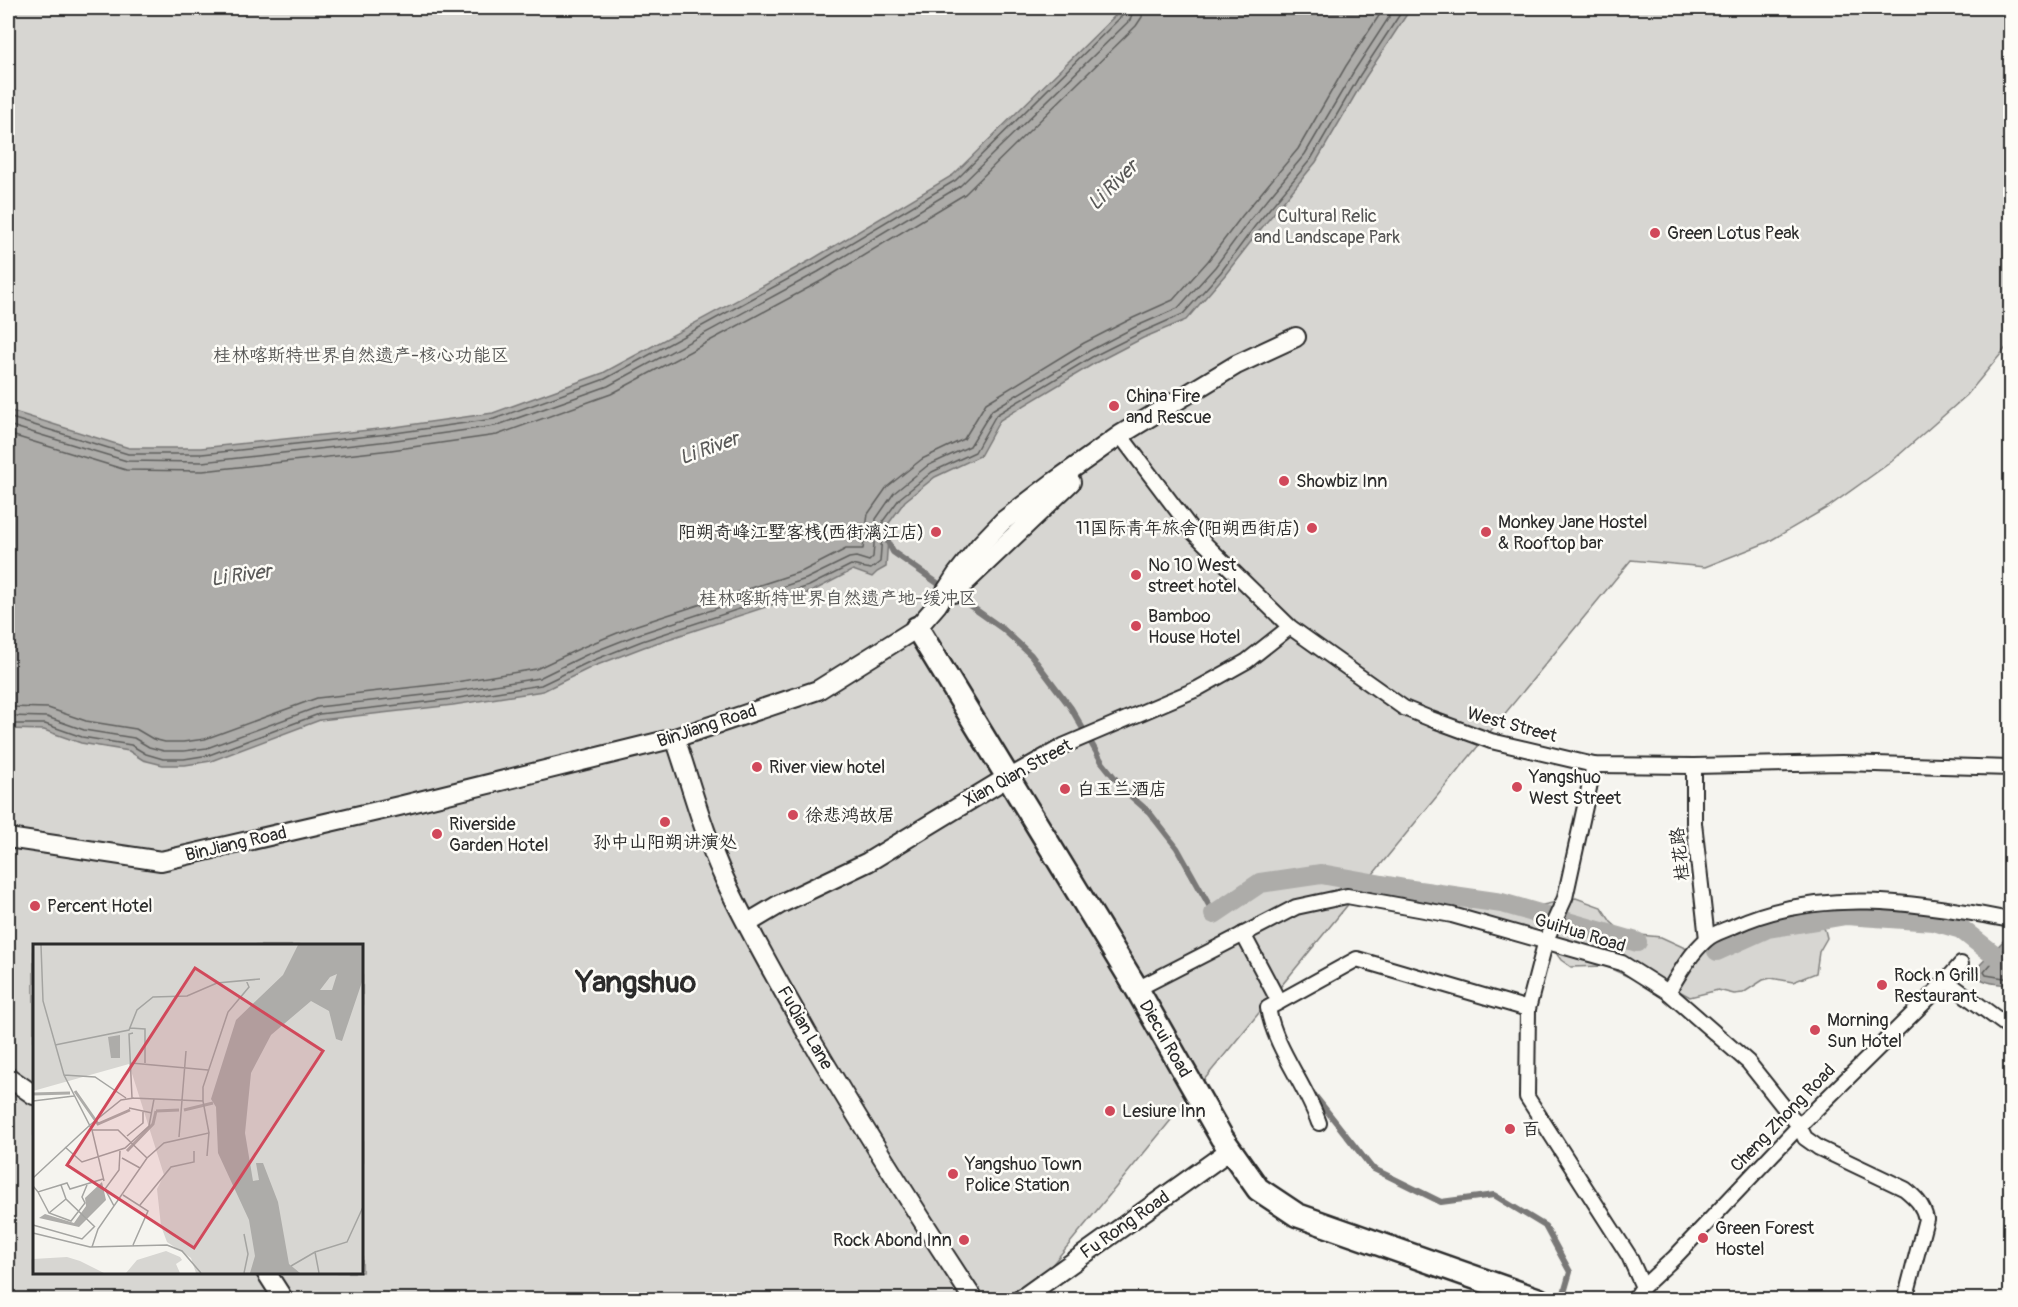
<svg xmlns="http://www.w3.org/2000/svg" width="2018" height="1307" viewBox="0 0 2018 1307" font-family="Pangolin,'LXGW WenKai TC',sans-serif">
<style>
.green{fill:#d7d6d2;stroke:#81807e;stroke-width:1.5;fill-rule:evenodd}
.water{fill:#adaca9;stroke:#797877;stroke-width:1.5}
.lines{fill:none;stroke-linecap:round;stroke-linejoin:round}
.shore{stroke:#5f5f5d;stroke-width:1.5}
.stream{stroke:#797877;stroke-width:6}
.canal{stroke:#adaca9;stroke-width:20}
.pedestrian-casing{stroke:#2b2b2b;stroke-width:18}
.minor-casing{stroke:#2b2b2b;stroke-width:22}
.tertiary-casing{stroke:#2b2b2b;stroke-width:27}
.pedestrian{stroke:#fdfcf7;stroke-width:14}
.minor{stroke:#fdfcf7;stroke-width:18}
.tertiary{stroke:#fdfcf7;stroke-width:22}
.poi-dot{fill:#d1495b;stroke:#fdfcf7;stroke-width:2}
.labels{text-anchor:middle;dominant-baseline:central;stroke-width:5;stroke-linejoin:round;paint-order:stroke}
.park-label{font-size:18px;fill:#565655;stroke:#fdfcf7}
.poi-label{font-size:18px;fill:#2b2b2b;stroke:#fdfcf7;text-anchor:start}
.street-label{font-size:18px;fill:#2b2b2b;stroke:#fdfcf7}
.water-label{font-size:20px;font-style:italic;fill:#585857;stroke:#fdfcf7}
.town-label{font-size:30px;font-weight:bold;fill:#2b2b2b;stroke:#fdfcf7}
.inset-river{fill:none;stroke:#adaca9;stroke-width:3}
.inset-road{fill:none;stroke:#a4a4a1;stroke-width:1.5}
.view{fill:#d1495b;fill-opacity:0.15;stroke:#d1495b;stroke-width:3}
.inset-edge{fill:none;stroke:#2b2b2b;stroke-width:3}
</style>
<rect width="100%" height="100%" fill="#f5f4ef"/>
<filter id="ink" filterUnits="userSpaceOnUse"><feTurbulence type="fractalNoise" baseFrequency=".0167" numOctaves="2"/><feDisplacementMap in="SourceGraphic" scale="12" xChannelSelector="R" yChannelSelector="G"/><feConvolveMatrix kernelMatrix="1 2 1 2 8 2 1 2 1" color-interpolation-filters="sRGB"/></filter>
<g filter="url(#ink)">
<g class="green">
<path d="M8 8H2010V343L1967 395 1891 462 1828 507 1768 542 1705 567 1631 560 1024 1299H8ZM34 946H362V1272H34Z"/>
<polygon points="1381,889 1488,906 1538,906 1576,898 1601,907 1611,922 1620,930 1640,935 1661,937 1687,949 1711,946 1752,929 1813,913 1825,930 1827,938 1819,952 1816,973 1793,982 1771,978 1763,980 1743,993 1734,994 1718,990 1690,997 1661,981 1642,983 1605,966 1571,967 1561,960 1541,932 1508,925 1482,916 1418,900 1396,900 1382,897 1378,891"/>
</g>
<g class="water">
<polygon points="1123,8 1411,8 1365,78 1316,162 1260,230 1225,275 1186,320 1143,338 1095,363 1000,420 980,456 935,477 905,501 889,523 886,567 877,572 872,577 853,570 811,592 644,647 592,667 543,691 453,705 320,720 211,761 185,765 163,765 143,760 129,751 81,743 44,730 8,729 8,410 129,448 201,448 388,428 493,413 603,373 811,260 953,175"/>
<path d="M2010 934V985C1999 984 1979 984 1974 971Z"/>
</g>
<g class="lines">
<g class="shore">
<polyline points="8,417 128,454 202,454 388,434 494,419 605,379 814,265 956,180 1124,14 1127,8"/>
<polyline points="8,425 127,461 202,462 389,441 495,426 608,386 818,272 960,186 1130,20 1134,8"/>
<polyline points="8,434 126,470 203,471 391,450 497,435 611,394 823,280 965,194 1136,26 1142,17 1143,8"/>
<polyline points="8,707 48,708 86,721 136,729 153,739 165,742 183,742 205,739 317,698 450,683 536,669 583,647 637,625 803,571 846,549 863,549 868,514 887,487 922,459 964,439 986,403 1084,343 1133,318 1173,300 1208,261 1242,216 1298,149 1346,66 1384,8"/>
<polyline points="8,716 47,717 84,730 134,738 149,747 164,751 184,751 207,748 318,707 451,692 539,678 586,655 639,634 806,579 849,558 856,557 869,561 873,557 876,519 894,493 927,466 970,446 992,410 1089,351 1137,326 1178,308 1215,267 1249,221 1305,154 1354,71 1395,8"/>
<polyline points="8,724 45,724 82,737 131,745 146,754 163,759 184,759 209,755 319,714 452,699 541,685 589,662 642,641 809,586 851,565 871,569 880,562 883,521 900,498 932,472 975,452 996,415 1092,357 1140,333 1183,314 1221,272 1255,226 1311,159 1360,75 1404,8"/>
<polyline points="2010,942 1984,972 1986,975 2010,979"/>
</g>
<g class="stream">
<polyline points="888,542 893,552 946,589"/>
<polyline points="955,595 1003,629 1031,655 1071,708 1102,762 1126,792 1149,812 1177,848 1214,914"/>
<polyline points="1312,1092 1372,1168 1441,1202 1494,1195 1545,1226 1570,1272 1562,1300"/>
</g>
<g class="canal">
<polyline points="1214,914 1260,883 1321,874 1405,889 1502,903 1637,942"/>
<polyline points="1717,951 1768,928 1846,915 1933,921 1961,929 1993,954"/>
</g>
<g class="pedestrian-casing">
<g id="pedestrian">
<polyline points="1120,435 1195,534 1290,627 1404,708 1431,719 1491,741 1594,765 1694,766 1842,763 2010,768"/>
<polyline points="1594,765 1565,898 1546,940 1528,1009 1527,1097 1629,1256 1643,1287"/>
<polyline points="1694,766 1694,823 1707,939"/>
<polyline points="1008,777 1063,746 1197,689 1247,661 1290,627"/>
<path d="M1243 934 1279 1002 1268 1008C1275 1049 1305 1083 1319 1123"/>
<polyline points="1946,981 2010,1028"/>
<path d="M1137 989 1296 907 1347 896 1452 915 1622 963 1668 992 1748 1062 1799 1126 1805 1138 1819 1148 1905 1189C1916 1198 1923 1205 1926 1219L1905 1300"/>
<path d="M1668 992C1679 974 1690 954 1706 940 1713 933 1726 930 1734 926 1819 887 1917 902 2005 919L2010 913"/>
<polyline points="1279,1002 1357,959 1528,1009"/>
<polyline points="1634,1300 1643,1287 1675,1257 1799,1126 1946,981 1961,964"/>
</g>
</g>
<g class="minor-casing">
<g id="minor">
<polyline points="954,593 1071,482"/>
<path d="M675 738C691 785 704 835 725 880 749 932 779 983 807 1033 860 1123 916 1212 974 1300"/>
<polyline points="8,838 161,861 399,806 675,738 818,690 917,628 937,605 957,574 980,545 1003,521 1054,482 1120,435 1236,365 1296,337"/>
<polyline points="748,923 780,904 868,862 1008,777"/>
<polyline points="8,1077 34,1095"/>
<polyline points="266,1272 284,1300"/>
<polyline points="1020,1300 1230,1150 1223,1138"/>
</g>
</g>
<g class="tertiary-casing">
<polyline id="tertiary" points="917,628 1137,989 1222,1138 1258,1189 1297,1215 1539,1300"/>
</g>
<use href="#pedestrian" class="pedestrian"/>
<use href="#minor" class="minor"/>
<use href="#tertiary" class="tertiary"/>
</g>
</g>
<g class="poi-dot">
<circle cx="1655" cy="233" r="6"/>
<circle cx="1114" cy="406" r="6"/>
<circle cx="1284" cy="481" r="6"/>
<circle cx="1312" cy="528" r="6"/>
<circle cx="936" cy="532" r="6"/>
<circle cx="1486" cy="532" r="6"/>
<circle cx="1136" cy="575" r="6"/>
<circle cx="1136" cy="626" r="6"/>
<circle cx="757" cy="767" r="6"/>
<circle cx="1517" cy="787" r="6"/>
<circle cx="1065" cy="789" r="6"/>
<circle cx="793" cy="815" r="6"/>
<circle cx="665" cy="822" r="6"/>
<circle cx="437" cy="834" r="6"/>
<circle cx="35" cy="906" r="6"/>
<circle cx="1882" cy="985" r="6"/>
<circle cx="1815" cy="1030" r="6"/>
<circle cx="1110" cy="1111" r="6"/>
<circle cx="1510" cy="1129" r="6"/>
<circle cx="953" cy="1174" r="6"/>
<circle cx="1703" cy="1238" r="6"/>
<circle cx="964" cy="1240" r="6"/>
</g>
<g class="labels">
<g class="park-label">
<text x="1327" y="216">Cultural Relic<tspan x="1327" dy="21">and Landscape Park</tspan></text>
<text x="361" y="355">桂林喀斯特世界自然遗产-核心功能区</text>
<text x="838" y="598">桂林喀斯特世界自然遗产地-缓冲区</text>
</g>
<g class="poi-label">
<text x="1667" y="233">Green Lotus Peak</text>
<text x="1126" y="396">China Fire<tspan x="1126" dy="21">and Rescue</tspan></text>
<text x="1296" y="481">Showbiz Inn</text>
<text x="1498" y="522">Monkey Jane Hostel<tspan x="1498" dy="21">&amp; Rooftop bar</tspan></text>
<text x="1300" y="528" text-anchor="end">11国际青年旅舍(阳朔西街店)</text>
<text x="924" y="532" text-anchor="end">阳朔奇峰江墅客栈(西街漓江店)</text>
<text x="1148" y="565">No 10 West<tspan x="1148" dy="21">street hotel</tspan></text>
<text x="1148" y="616">Bamboo<tspan x="1148" dy="21">House Hotel</tspan></text>
<text x="769" y="767">River view hotel</text>
<text x="1529" y="777">Yangshuo<tspan x="1529" dy="21">West Street</tspan></text>
<text x="1077" y="789">白玉兰酒店</text>
<text x="805" y="815">徐悲鸿故居</text>
<text x="449" y="824">Riverside<tspan x="449" dy="21">Garden Hotel</tspan></text>
<text x="665" y="842" text-anchor="middle">孙中山阳朔讲演处</text>
<text x="47" y="906">Percent Hotel</text>
<text x="1894" y="975">Rock n Grill<tspan x="1894" dy="21">Restaurant</tspan></text>
<text x="1827" y="1020">Morning<tspan x="1827" dy="21">Sun Hotel</tspan></text>
<text x="1122" y="1111">Lesiure Inn</text>
<text x="1522" y="1129">百</text>
<text x="965" y="1164">Yangshuo Town<tspan x="965" dy="21">Police Station</tspan></text>
<text x="1715" y="1228">Green Forest<tspan x="1715" dy="21">Hostel</tspan></text>
<text x="952" y="1240" text-anchor="end">Rock Abond Inn</text>
</g>
<g class="street-label">
<text transform="translate(1512 725) rotate(15)">West Street</text>
<text transform="translate(707 726) rotate(-18)">BinJiang Road</text>
<text transform="translate(1018 773) rotate(-29)">Xian Qian Street</text>
<text transform="translate(236 844) rotate(-13)">BinJiang Road</text>
<text transform="translate(1680 854) rotate(-96)">桂花路</text>
<text transform="translate(1580 933) rotate(17)">GuiHua Road</text>
<text transform="translate(805 1028) rotate(60)">FuQian Lane</text>
<text transform="translate(1165 1039) rotate(60)">Diecui Road</text>
<text transform="translate(1783 1118) rotate(-46)">Cheng Zhong Road</text>
<text transform="translate(1125 1225) rotate(-35)">Fu Rong Road</text>
</g>
<g class="water-label">
<text transform="translate(1113 185) rotate(-45)">Li River</text>
<text transform="translate(709 448) rotate(-20)">Li River</text>
<text transform="translate(241 575) rotate(-8)">Li River</text>
</g>
<g class="town-label">
<text x="636" y="982">Yangshuo</text>
</g>
</g>
<g transform="translate(33 944)">
<rect width="330" height="330" fill="#f5f4ef"/>
<path d="M0 1H330V329H163L158 314 134 298 128 282 124 245 131 231 96 120 0 147ZM133 307 147 313 149 316 143 320 147 329H93L104 316ZM34 313 47 317 71 329H0V315Z" fill="#d7d6d2"/>
<path d="M265 1H330V35L309 97 303 95 296 67 278 57 238 91 218 129 212 189 220 237 226 236 223 219H230L245 258 256 320 267 329H217L222 312 216 276 185 209 183 163 178 155 203 76 250 31ZM304 30 299 46H287L297 33ZM87 91V114H78L75 93ZM69 238 73 256 46 283 6 274 12 270 41 279 53 262 52 254Z" fill="#adaca9" fill-rule="evenodd"/>
<path class="inset-river" d="M42 147 65 180 97 166M0 150 37 149M151 166 180 159M123 167 146 166M94 207 120 180 123 167"/>
<path class="inset-road" d="M8 1 10 57 31 131 59 186 71 237M97 84 112 85V119M22 101 96 86 104 66 120 53 154 52 184 39 227 35M98 119 175 126M31 131 62 133 93 154M0 157 41 152M170 157V143L195 68 216 43 213 36M96 164 119 169M59 186H85L114 214M94 192 110 179V168M146 193 153 107M32 203 49 218 92 204 116 182 121 155M174 212 176 188M89 214 107 224M0 234 57 181 88 156 101 154M28 241 33 255 62 283M0 242 5 248 34 239 37 245 70 235M5 248 16 269 38 277 52 259 49 253 54 241M90 251 115 267 100 301M107 261 138 223 161 218V207M81 262 72 245 86 226 87 207M16 269 33 255M0 281 49 295 62 282M0 289 57 303 134 301 149 307 168 329M211 290 215 310 211 329M59 303 65 285 114 214 131 199 176 189 170 157 99 154 96 90 100 89M282 308 314 298 330 263M258 322 282 308 286 329"/>
<path class="view" d="M162 24 290 107 161 304 34 221Z"/>
<rect width="330" height="330" class="inset-edge"/>
</g>
<rect width="2018" height="1307" fill="none" stroke="#fdfcf7" stroke-width="30"/>
<rect x="15" y="15" width="1988" height="1277" fill="none" stroke="#2b2b2b" stroke-width="2" filter="url(#ink)"/>
</svg>
